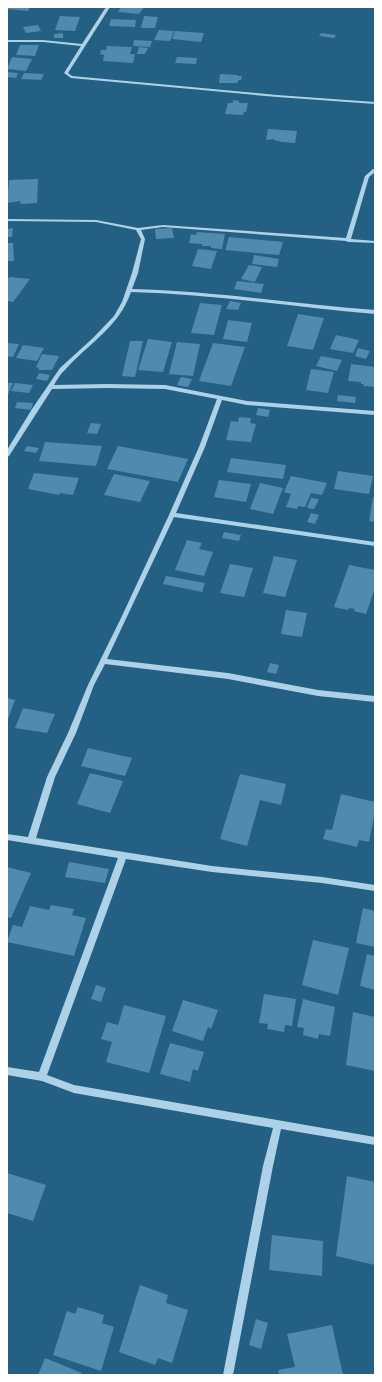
<svg xmlns="http://www.w3.org/2000/svg" width="382" height="1382" viewBox="0 0 382 1382" font-family="'Golos Text',sans-serif">
<style>
.building{fill:#508bae}
.lines{fill:none;stroke-linecap:round;stroke-linejoin:round}
.minor{fill:#add2e8;fill-rule:evenodd}
</style>
<rect width="100%" height="100%" fill="#245f84"/>
<g class="building">
<polygon points="7,7 30,7 28,11 7,9"/>
<polygon points="121,7 144,7 139,14 118,12"/>
<polygon points="60,16 80,17 75,31 55,30"/>
<polygon points="144,16 158,17 155,28 141,28"/>
<polygon points="111,19 136,20 135,27 109,26"/>
<polygon points="38,25 41,31 26,33 23,27"/>
<polygon points="159,30 174,31 170,41 154,40"/>
<polygon points="175,31 204,33 201,42 172,39"/>
<polygon points="63,33 63,38 54,38 54,34"/>
<polygon points="321,33 336,35 334,38 319,36"/>
<polygon points="134,40 152,41 150,47 133,46"/>
<polygon points="20,45 39,45 35,56 16,55"/>
<polygon points="107,46 132,47 130,54 135,54 133,63 103,61 104,55 100,54 101,50 106,50"/>
<polygon points="139,47 148,48 145,54 137,54"/>
<polygon points="12,57 32,59 26,71 7,69"/>
<polygon points="177,57 197,58 196,64 175,63"/>
<polygon points="7,72 18,73 16,78 7,77"/>
<polygon points="24,73 44,74 41,80 21,79"/>
<polygon points="220,74 238,75 238,76 242,76 241,80 239,80 237,83 219,83"/>
<polygon points="233,100 239,101 239,103 248,103 246,112 244,112 243,115 225,114 228,103 233,103"/>
<polygon points="268,129 297,131 295,143 282,142 274,140 274,139 266,140"/>
<polygon points="38,179 37,203 20,204 21,201 7,203 9,180"/>
<polygon points="13,228 12,237 7,237 7,229"/>
<polygon points="172,228 174,238 156,239 155,229"/>
<polygon points="197,232 225,234 222,249 211,248 211,246 202,246 202,244 189,243 191,234 196,235"/>
<polygon points="229,237 283,242 279,255 225,250"/>
<polygon points="7,243 13,243 14,261 7,261"/>
<polygon points="198,249 217,251 211,269 192,266"/>
<polygon points="254,255 279,259 277,267 252,264"/>
<polygon points="249,265 262,267 255,282 241,279"/>
<polygon points="10,277 30,279 13,302 8,301 7,303 7,279"/>
<polygon points="237,281 264,284 261,293 234,289"/>
<polygon points="230,301 241,303 238,310 226,309"/>
<polygon points="200,303 222,305 214,335 191,333"/>
<polygon points="298,314 324,318 313,350 287,346"/>
<polygon points="228,320 252,323 247,342 223,339"/>
<polygon points="336,335 359,340 353,353 330,349"/>
<polygon points="148,339 172,342 163,372 138,370"/>
<polygon points="130,341 143,341 135,377 122,376"/>
<polygon points="177,342 200,344 193,376 169,374"/>
<polygon points="7,343 19,344 13,357 7,356"/>
<polygon points="213,343 245,347 231,386 199,381"/>
<polygon points="23,345 44,348 37,361 16,358"/>
<polygon points="358,348 370,351 366,359 355,356"/>
<polygon points="42,354 59,356 52,370 38,370 39,368 36,367"/>
<polygon points="321,356 342,360 337,371 316,366"/>
<polygon points="351,364 375,367 375,387 363,386 364,384 361,384 361,382 348,381"/>
<polygon points="311,369 334,372 328,393 306,390"/>
<polygon points="39,373 50,375 47,381 36,379"/>
<polygon points="181,377 192,379 188,387 177,385"/>
<polygon points="7,383 13,383 7,397"/>
<polygon points="15,383 33,385 29,393 11,391"/>
<polygon points="338,395 356,397 355,403 337,401"/>
<polygon points="17,402 33,403 31,410 15,408"/>
<polygon points="258,408 270,410 268,417 256,415"/>
<polygon points="239,417 251,418 250,423 256,424 251,442 226,440 231,421 238,422"/>
<polygon points="91,423 101,424 97,434 87,433"/>
<polygon points="45,442 102,446 96,466 39,461"/>
<polygon points="27,446 39,448 36,453 24,451"/>
<polygon points="118,446 188,459 178,482 107,469"/>
<polygon points="231,458 286,465 283,479 227,472"/>
<polygon points="338,471 373,476 369,494 334,489"/>
<polygon points="34,473 79,478 73,495 60,493 59,495 28,489"/>
<polygon points="114,474 150,481 140,502 104,495"/>
<polygon points="291,476 327,483 322,495 311,493 305,507 298,506 297,509 286,507 291,494 284,492"/>
<polygon points="219,480 251,484 246,502 214,497"/>
<polygon points="260,483 283,488 273,514 250,509"/>
<polygon points="373,497 375,497 375,522 369,521"/>
<polygon points="311,498 319,499 314,509 307,508"/>
<polygon points="311,513 319,515 315,524 307,522"/>
<polygon points="224,532 241,535 239,541 222,538"/>
<polygon points="187,540 202,543 199,549 213,552 204,576 175,570"/>
<polygon points="274,556 297,560 285,597 263,593"/>
<polygon points="230,564 253,568 244,597 220,593"/>
<polygon points="349,565 375,570 375,588 366,614 354,611 355,609 349,608 348,610 334,607"/>
<polygon points="166,576 205,583 202,592 163,584"/>
<polygon points="286,610 307,613 302,637 281,634"/>
<polygon points="270,663 279,665 276,674 267,672"/>
<polygon points="7,698 15,700 7,722"/>
<polygon points="23,708 55,714 47,733 15,728"/>
<polygon points="88,748 132,758 125,776 81,766"/>
<polygon points="90,773 123,781 110,813 77,804"/>
<polygon points="240,774 286,784 281,805 260,800 247,846 220,839"/>
<polygon points="341,794 375,802 375,812 369,842 359,840 357,847 323,839 326,829 332,830"/>
<polygon points="69,862 109,869 105,883 65,877"/>
<polygon points="7,867 31,873 11,918 7,917"/>
<polygon points="51,905 74,909 72,915 86,918 74,956 7,942 13,925 22,927 30,906 49,910"/>
<polygon points="363,908 375,911 375,947 356,943"/>
<polygon points="313,940 349,948 338,995 302,985"/>
<polygon points="367,954 375,956 375,990 360,986"/>
<polygon points="96,985 106,988 101,1002 91,999"/>
<polygon points="264,994 296,999 292,1026 285,1025 284,1032 267,1029 268,1024 259,1023"/>
<polygon points="303,999 335,1007 330,1036 319,1034 318,1039 303,1035 304,1028 297,1027"/>
<polygon points="183,1000 218,1010 211,1029 208,1027 203,1041 172,1031"/>
<polygon points="124,1005 166,1016 149,1073 106,1062 112,1042 101,1039 107,1022 118,1025"/>
<polygon points="353,1012 375,1017 375,1071 346,1065"/>
<polygon points="170,1043 204,1052 198,1071 193,1069 190,1082 160,1074"/>
<polygon points="7,1173 46,1185 33,1221 7,1213"/>
<polygon points="347,1176 375,1182 375,1265 336,1256"/>
<polygon points="272,1235 323,1241 322,1276 269,1270"/>
<polygon points="140,1285 168,1295 166,1303 188,1310 172,1363 158,1358 155,1365 119,1352"/>
<polygon points="78,1307 104,1315 102,1323 114,1327 101,1371 53,1355 67,1311 75,1314"/>
<polygon points="256,1319 268,1323 261,1349 249,1345"/>
<polygon points="332,1325 343,1375 279,1375 278,1370 295,1367 287,1334"/>
<polygon points="45,1358 82,1373 81,1375 38,1375"/>
</g>
<g class="lines">
<g class="minor">
<polygon points="106,7 110,7 68,73 72,76 277,95 375,102 375,104 277,97 71,78 64,73 81,46 43,42 7,42 7,40 43,40 82,44"/>
<path d="M373 169H375V172L369 177 351 239 375 241V243L350 242H348L346 241 163 227 141 230 145 239 138 273 132 289C214 291 294 304 375 310V314C294 307 213 294 131 292 119 327 89 343 65 370 60 374 57 380 54 385L107 384 165 385 247 401 375 411V415L247 405 222 400 205 447 176 513 375 542V546L174 517 107 659 228 673 318 690 375 696V702L318 696 228 679 105 664 94 685 76 733 55 777 36 838 212 866 322 877 375 885V891L322 883 212 872 126 859 47 1075 74 1085 375 1137V1145L281 1129 273 1166 233 1375H223L263 1166 273 1128 74 1093 42 1081 7 1075V1067L39 1072 118 858 7 840V834L28 837 47 777 68 733 88 685 121 618 169 515 199 447 217 399 165 389 107 388 52 389 9 456 7 457V450L32 409 60 368 93 338 114 316 122 302 132 273 141 239 136 230 96 222 7 221V219L96 220 138 228 163 225 346 238 365 176Z"/>
</g>
</g>
<rect width="382" height="1382" fill="none" stroke="#ffffff" stroke-width="16"/>
</svg>
